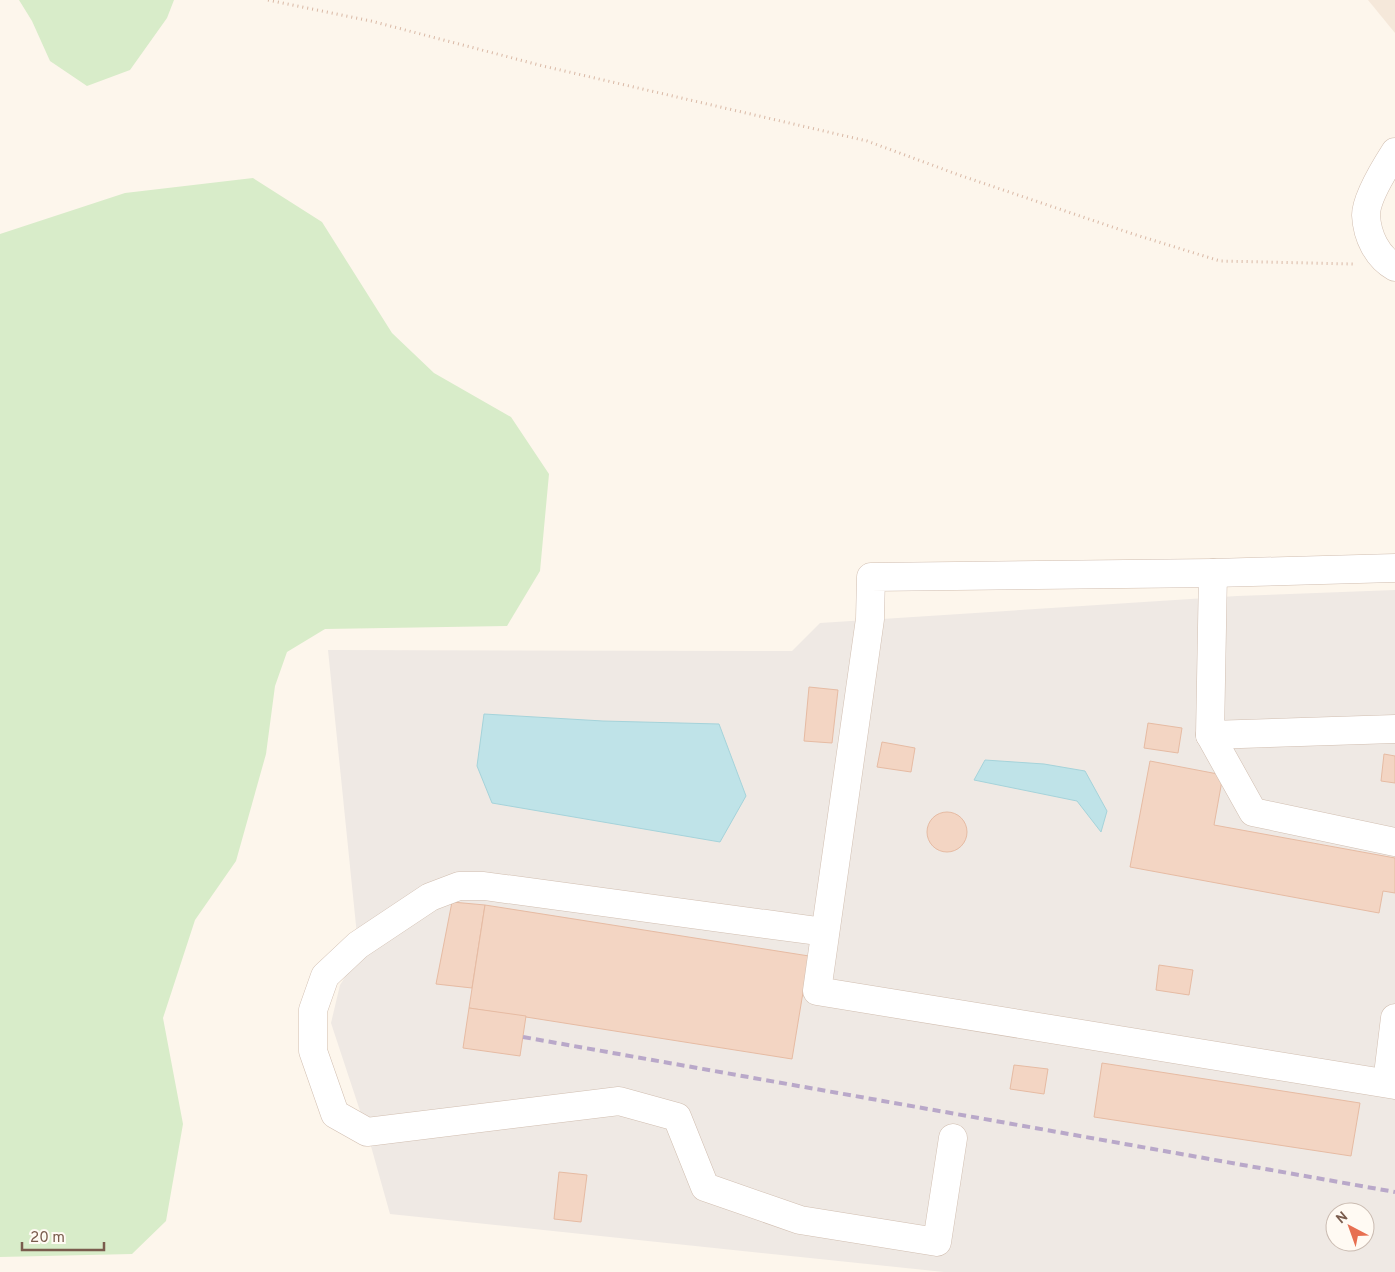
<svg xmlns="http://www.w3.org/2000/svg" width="1395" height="1272" viewBox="0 0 1395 1272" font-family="Overpass,sans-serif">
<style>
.residential{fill:#f5e8da}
.industrial{fill:#efe9e4;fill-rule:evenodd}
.green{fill:#d8ecc9}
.water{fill:#bfe3e8;stroke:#a5d3da}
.building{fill:#f3d5c3;stroke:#e6bba3}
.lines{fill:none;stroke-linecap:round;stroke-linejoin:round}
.minor-casing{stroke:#d1beb0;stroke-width:29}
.path{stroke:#d9b8a5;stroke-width:3;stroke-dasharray:1 4;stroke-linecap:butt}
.minor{stroke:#fff;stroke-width:28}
.rail{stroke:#b9a8c9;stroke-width:4;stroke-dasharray:8 5;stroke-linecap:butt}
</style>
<rect width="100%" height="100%" fill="#fdf6ec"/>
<polygon class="residential" points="1368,0 1395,0 1395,33"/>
<path class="industrial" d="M1395 590V1272H944L390 1214 367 1132 331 1023 340 985 359 955 328 650 792 651 820 623 1237 596ZM1335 1212H1365V1242H1335Z"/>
<g class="green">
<polygon points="19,0 174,0 167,18 130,70 87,86 50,61 32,21"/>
<polygon points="253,178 322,222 392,333 434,373 511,417 549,474 540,571 507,626 325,629 287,652 275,686 266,754 236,861 195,920 163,1018 183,1124 166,1221 132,1254 0,1257 0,234 125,193"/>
</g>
<g class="water">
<polygon points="484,714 603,721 719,724 746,796 720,842 492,803 477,766"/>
<polygon points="985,760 1044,764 1085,771 1107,811 1101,832 1077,801 974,780"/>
</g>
<g class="building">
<polygon points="809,687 838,690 832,743 804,741"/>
<polygon points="1148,723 1182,728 1178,753 1144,748"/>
<polygon points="882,742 915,748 911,772 877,767"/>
<polygon points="1384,754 1395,756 1395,783 1381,781"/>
<polygon points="1150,761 1223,775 1214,825 1395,858 1395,893 1383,891 1379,913 1130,867"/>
<circle cx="947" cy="832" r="20"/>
<polygon points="452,902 485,905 472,988 436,984"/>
<polygon points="485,905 809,956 792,1059 469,1008"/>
<polygon points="1159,965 1193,970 1189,995 1156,990"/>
<polygon points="469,1008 526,1016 520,1056 463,1048"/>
<polygon points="1102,1063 1360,1103 1351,1156 1094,1117"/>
<polygon points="1014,1065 1048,1069 1044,1094 1010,1089"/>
<polygon points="559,1172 587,1175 581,1222 554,1219"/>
</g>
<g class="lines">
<g class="minor-casing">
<g id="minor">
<path d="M1395 152C1386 166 1366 198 1366 215 1367 236 1377 257 1395 267"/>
<polyline points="1395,568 1213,573 871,577 870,619 817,991 1395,1085"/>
<polyline points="1213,573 1210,735 1253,812 1395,842"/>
<polyline points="1210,735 1395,729"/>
<polyline points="825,932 484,886 459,886 430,897 358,945 325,976 313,1010 313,1051 335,1114 367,1132 619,1101 677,1117 705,1187 800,1220 937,1242 953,1138"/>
<polyline points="1387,1083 1395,1018"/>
</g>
</g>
<polyline class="path" points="268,0 371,21 543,66 867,141 959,175 1133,234 1220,261 1353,264"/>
<use href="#minor" class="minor"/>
<polyline class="rail" points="523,1037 1395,1192"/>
</g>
<g transform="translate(1350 1227) rotate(319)"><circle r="24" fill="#fffaf3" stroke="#cabbb1"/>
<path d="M0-4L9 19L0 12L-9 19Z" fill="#e76f51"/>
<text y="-8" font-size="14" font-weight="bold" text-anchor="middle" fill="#7a5c4d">N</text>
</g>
<path d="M22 1242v8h82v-8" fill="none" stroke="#7a5c4d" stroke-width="2.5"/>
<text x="30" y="1242" font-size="15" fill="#7a5c4d" stroke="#fffaf3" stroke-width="4" paint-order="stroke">20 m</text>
</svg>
